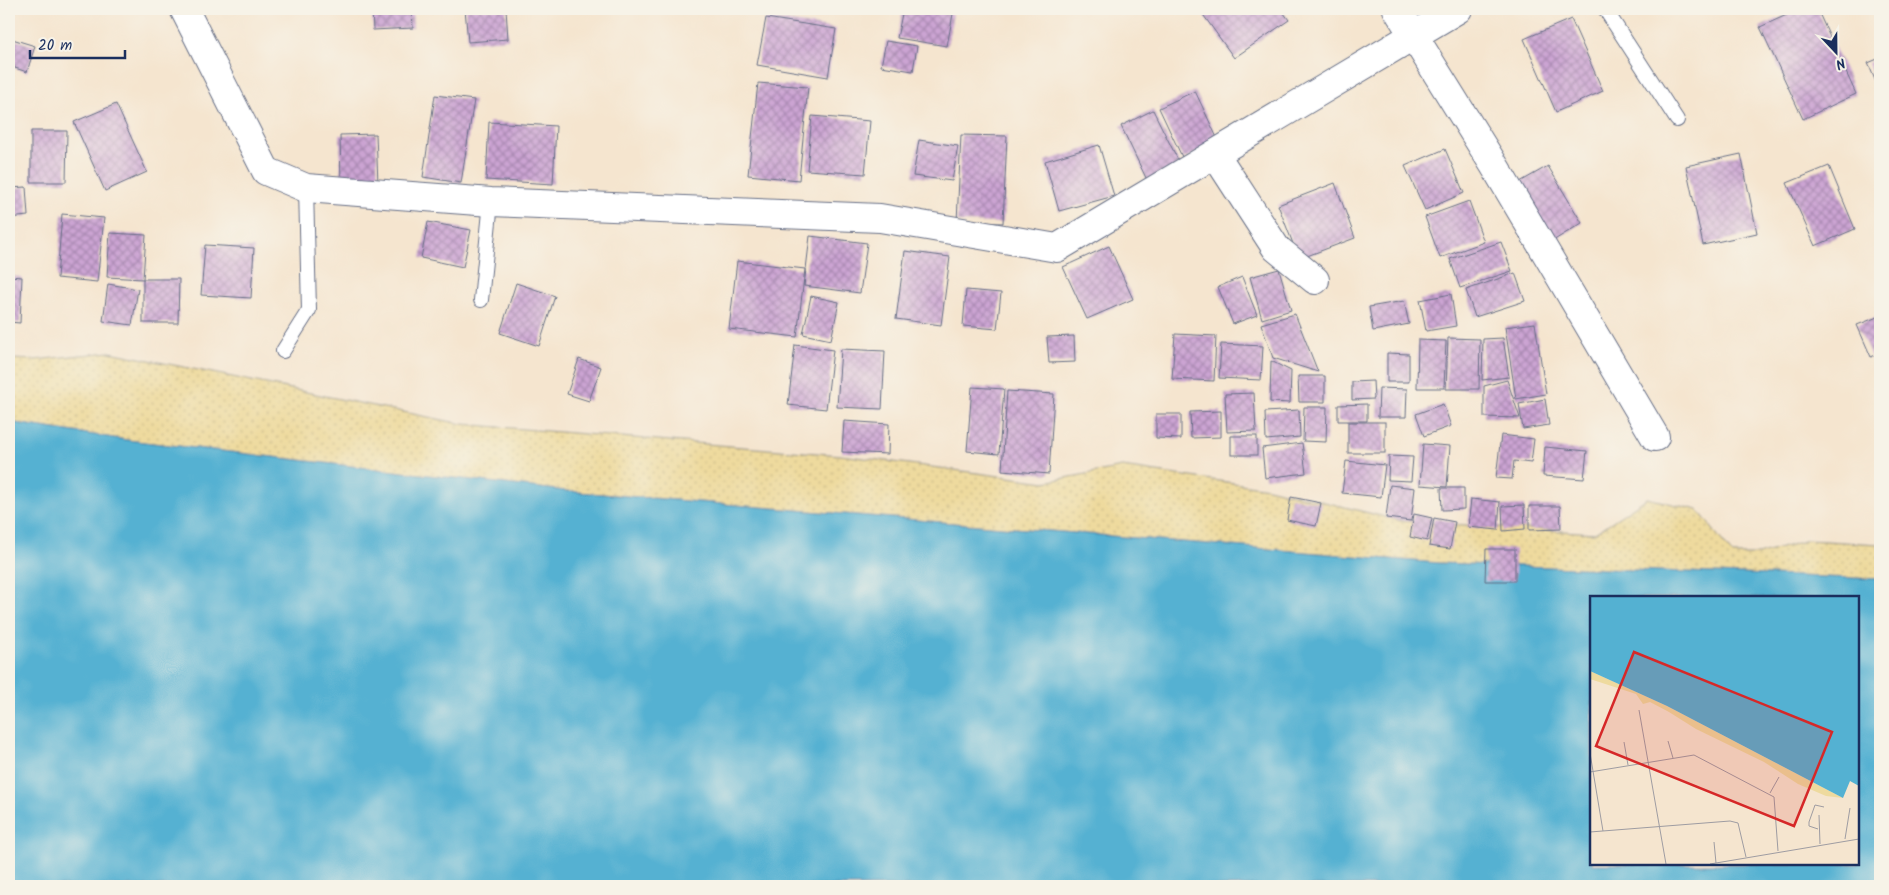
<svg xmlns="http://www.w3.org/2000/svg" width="1889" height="895" viewBox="0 0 1889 895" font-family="Kalam,sans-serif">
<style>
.sand{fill:url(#sand-dots);stroke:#84847e}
.water{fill:#54b1d2;stroke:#387098;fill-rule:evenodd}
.building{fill:url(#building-cross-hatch)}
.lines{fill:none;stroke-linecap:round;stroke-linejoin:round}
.lane-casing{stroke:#676f86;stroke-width:16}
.street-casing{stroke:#676f86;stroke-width:30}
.lane{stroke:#fff;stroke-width:14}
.street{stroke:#fff;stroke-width:28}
.inset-road{fill:none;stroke:#9e9ca2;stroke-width:1}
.view{fill:#d62828;fill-opacity:0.15;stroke:#d62828;stroke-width:2.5}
.inset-edge{fill:none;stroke:#1b2f5e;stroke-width:2.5}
</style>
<defs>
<pattern id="sand-dots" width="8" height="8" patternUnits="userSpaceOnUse" patternTransform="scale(1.25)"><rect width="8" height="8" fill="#eeda9e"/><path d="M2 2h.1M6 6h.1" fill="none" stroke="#ccbb8a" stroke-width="1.8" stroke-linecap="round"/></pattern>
<pattern id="building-cross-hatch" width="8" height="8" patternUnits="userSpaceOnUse" patternTransform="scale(1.25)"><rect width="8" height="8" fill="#cca4d3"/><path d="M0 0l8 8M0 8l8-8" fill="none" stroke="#a586ae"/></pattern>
</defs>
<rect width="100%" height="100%" fill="#f7f3e8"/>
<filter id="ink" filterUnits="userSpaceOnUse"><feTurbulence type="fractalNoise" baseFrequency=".02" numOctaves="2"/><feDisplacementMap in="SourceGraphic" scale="10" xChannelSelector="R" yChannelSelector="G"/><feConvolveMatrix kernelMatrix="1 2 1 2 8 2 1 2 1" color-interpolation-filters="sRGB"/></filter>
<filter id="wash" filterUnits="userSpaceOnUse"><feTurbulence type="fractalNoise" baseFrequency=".0096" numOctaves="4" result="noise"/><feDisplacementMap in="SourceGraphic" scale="20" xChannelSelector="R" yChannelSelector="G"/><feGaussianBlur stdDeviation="1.12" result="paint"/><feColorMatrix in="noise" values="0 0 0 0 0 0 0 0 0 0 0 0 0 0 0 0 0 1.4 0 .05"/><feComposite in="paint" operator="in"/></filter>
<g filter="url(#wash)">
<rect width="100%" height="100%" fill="#f5e5cf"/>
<polygon class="sand" points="110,352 462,424 841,455 1045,482 1122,467 1268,488 1401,521 1595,533 1647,498 1698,510 1733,555 1758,555 1807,540 1880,544 1880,579 1438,563 566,491 127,440 9,422 9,359 35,360"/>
<path class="water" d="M9 422 127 440 566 491 1438 563 1880 579V886H9ZM1592 598H1858V864H1592Z"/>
<g id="blocks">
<g class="building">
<polygon points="372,9 412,9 413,28 373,30"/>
<polygon points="465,9 506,9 508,39 468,42"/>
<polygon points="903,9 920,9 953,14 947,46 897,38"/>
<polygon points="1199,9 1281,9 1289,20 1234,58"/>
<polygon points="1800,9 1817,9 1856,94 1803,119 1760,27"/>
<polygon points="766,18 836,29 828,77 757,65"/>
<polygon points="1571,19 1603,91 1556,112 1524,39"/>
<polygon points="9,38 35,46 27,72 9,66"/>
<polygon points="886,41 917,46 913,71 881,66"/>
<polygon points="1880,58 1880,92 1868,63"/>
<polygon points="758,83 808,87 799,180 748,175"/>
<polygon points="1195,91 1219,142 1183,159 1159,108"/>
<polygon points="435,95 474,100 461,183 423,177"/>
<polygon points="116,104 147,172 105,191 74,122"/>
<polygon points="1153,110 1180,164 1147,180 1121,126"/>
<polygon points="812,116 870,121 865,174 807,170"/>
<polygon points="489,122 556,126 553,184 486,180"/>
<polygon points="31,131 67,131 66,182 31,182"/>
<polygon points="376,134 378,184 341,186 340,135"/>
<polygon points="961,135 1007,136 1003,223 957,222"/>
<polygon points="919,140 958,146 952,181 913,176"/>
<polygon points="1099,145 1114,196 1059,211 1045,161"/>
<polygon points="1445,149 1464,193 1425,210 1405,166"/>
<polygon points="1741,154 1757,233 1703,245 1686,166"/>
<polygon points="1548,166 1582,223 1548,244 1513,186"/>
<polygon points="1829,166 1855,229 1815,246 1787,183"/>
<polygon points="1335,183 1355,238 1299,259 1278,205"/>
<polygon points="26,187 28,216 9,218 9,188"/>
<polygon points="1469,201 1484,242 1440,258 1425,217"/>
<polygon points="62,214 104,218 97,282 57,278"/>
<polygon points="428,222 471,230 463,267 421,258"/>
<polygon points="110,233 146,235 143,279 107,277"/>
<polygon points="810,236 867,243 860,293 804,286"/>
<polygon points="1501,242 1512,271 1460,288 1450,259"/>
<polygon points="205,245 254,248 251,298 201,295"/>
<polygon points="1109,246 1133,299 1087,319 1063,267"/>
<polygon points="905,251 950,257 941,325 896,319"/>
<polygon points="737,261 805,269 797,337 729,329"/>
<polygon points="1279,269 1291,310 1262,319 1250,277"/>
<polygon points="1515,273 1525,301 1475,317 1466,290"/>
<polygon points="9,276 22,277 20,323 9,322"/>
<polygon points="1242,277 1257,315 1233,324 1218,287"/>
<polygon points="143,279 179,279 178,323 143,323"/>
<polygon points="516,283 555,296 539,346 500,333"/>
<polygon points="108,284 138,289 132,325 103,321"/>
<polygon points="966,290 1001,293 997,329 963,326"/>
<polygon points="1451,294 1456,326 1426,331 1420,300"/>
<polygon points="811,296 839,302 831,340 803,334"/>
<polygon points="1404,301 1409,324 1373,331 1369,307"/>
<polygon points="1295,314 1318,372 1273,358 1261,324"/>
<polygon points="1880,316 1880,353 1871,357 1857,325"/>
<polygon points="1535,323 1546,394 1516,399 1505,327"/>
<polygon points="1175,334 1216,336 1214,381 1172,379"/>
<polygon points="1074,336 1075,362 1049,363 1047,337"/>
<polygon points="1448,338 1480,339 1479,389 1446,389"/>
<polygon points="1503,338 1509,377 1482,380 1483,339"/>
<polygon points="1418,340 1446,341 1444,388 1417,388"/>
<polygon points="1221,344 1263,346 1261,380 1219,378"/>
<polygon points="795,345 833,350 826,409 788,405"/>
<polygon points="841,349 885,351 882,409 837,407"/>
<polygon points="1387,353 1409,354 1409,382 1387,382"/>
<polygon points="579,359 601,367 589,401 567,394"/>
<polygon points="1271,361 1291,371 1290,403 1270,402"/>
<polygon points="1298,376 1325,376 1325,402 1299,402"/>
<polygon points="1507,380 1520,418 1484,417 1484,386"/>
<polygon points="1373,381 1374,399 1352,400 1352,382"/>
<polygon points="972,387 1004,389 999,454 967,451"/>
<polygon points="1379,388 1407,389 1406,417 1378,417"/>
<polygon points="1007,391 1054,394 1049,474 1002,470"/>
<polygon points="1254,393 1256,431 1227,432 1225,394"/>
<polygon points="1545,399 1549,425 1523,429 1519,404"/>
<polygon points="1367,404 1367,421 1338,421 1338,405"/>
<polygon points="1443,404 1451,426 1424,436 1416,414"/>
<polygon points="1304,407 1327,407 1326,442 1303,441"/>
<polygon points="1299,410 1300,437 1266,440 1265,412"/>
<polygon points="1221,411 1221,437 1191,438 1190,412"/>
<polygon points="1156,414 1181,414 1181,439 1156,438"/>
<polygon points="844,421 889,424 888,454 842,452"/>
<rect x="1348" y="422" width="37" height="31"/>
<polygon points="1501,435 1534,439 1531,463 1514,461 1512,479 1496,478"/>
<rect x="1231" y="436" width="26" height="19"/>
<polygon points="1302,443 1306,473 1265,478 1262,448"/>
<polygon points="1423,444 1450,446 1447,487 1420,485"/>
<polygon points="1545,447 1587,451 1584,479 1543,476"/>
<polygon points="1389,456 1413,457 1411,481 1388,480"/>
<polygon points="1346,461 1385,465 1381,497 1342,493"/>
<polygon points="1390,485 1415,488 1411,521 1386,518"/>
<polygon points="1441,488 1464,488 1464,509 1442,510"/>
<polygon points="1291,497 1321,503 1316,526 1287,520"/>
<polygon points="1471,499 1500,502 1498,530 1468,527"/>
<polygon points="1524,505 1525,529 1503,531 1502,506"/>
<polygon points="1529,506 1560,506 1561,529 1529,530"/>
<polygon points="1414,514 1432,518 1427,541 1410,537"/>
<polygon points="1434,518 1455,522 1450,549 1429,546"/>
<polygon points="1486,549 1515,549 1515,581 1485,581"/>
</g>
</g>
</g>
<g filter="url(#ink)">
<use href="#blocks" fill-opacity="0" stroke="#676f86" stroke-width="1"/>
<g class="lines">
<g class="lane-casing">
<g id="lane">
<polyline points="1605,9 1677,120"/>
<polyline points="481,300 491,202"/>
<polyline points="283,351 309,310 306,188"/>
</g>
</g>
<g class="street-casing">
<g id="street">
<polyline points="184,9 266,171 306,188 491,202 880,218 1057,248 1458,9"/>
<polyline points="1397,9 1494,165 1655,437"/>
<polyline points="1215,154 1276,248 1315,280"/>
</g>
</g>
<use href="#lane" class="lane"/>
<use href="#street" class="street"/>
</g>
</g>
<g transform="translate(1590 596)">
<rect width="269" height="269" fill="#f5e5cf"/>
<path d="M0 75 77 110 253 202 236 200 208 188 174 166 106 133 79 116 60 106 53 108 46 98 0 83Z" fill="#eeda9e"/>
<path d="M0 1H269V190L260 185 253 202 77 110 0 75Z" fill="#54b1d2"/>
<path class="inset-road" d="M49 114 76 268M78 145 83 162M34 146 38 169M0 157 13 235M0 176 104 159 184 201 188 255M180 197 189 181M229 219 230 248M228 233 219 230V226L225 209 234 211M0 236 140 225 148 227 156 261M255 243 260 212M124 246 126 267M120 268 269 243"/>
<path class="view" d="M44 56 242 136 204 230 6 150Z"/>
<rect width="269" height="269" class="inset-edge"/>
</g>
<rect width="1889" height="895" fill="none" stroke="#f7f3e8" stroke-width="30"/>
<g transform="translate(1836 52) rotate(158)" stroke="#f7f3e8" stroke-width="4" paint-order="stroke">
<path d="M0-4L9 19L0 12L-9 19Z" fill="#1b2f5e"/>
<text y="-8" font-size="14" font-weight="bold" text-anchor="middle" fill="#1b2f5e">N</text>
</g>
<path d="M30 50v8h95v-8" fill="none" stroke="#1b2f5e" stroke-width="2.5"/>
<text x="38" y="50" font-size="15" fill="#1b2f5e" stroke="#f7f3e8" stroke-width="4" paint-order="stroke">20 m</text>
</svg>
